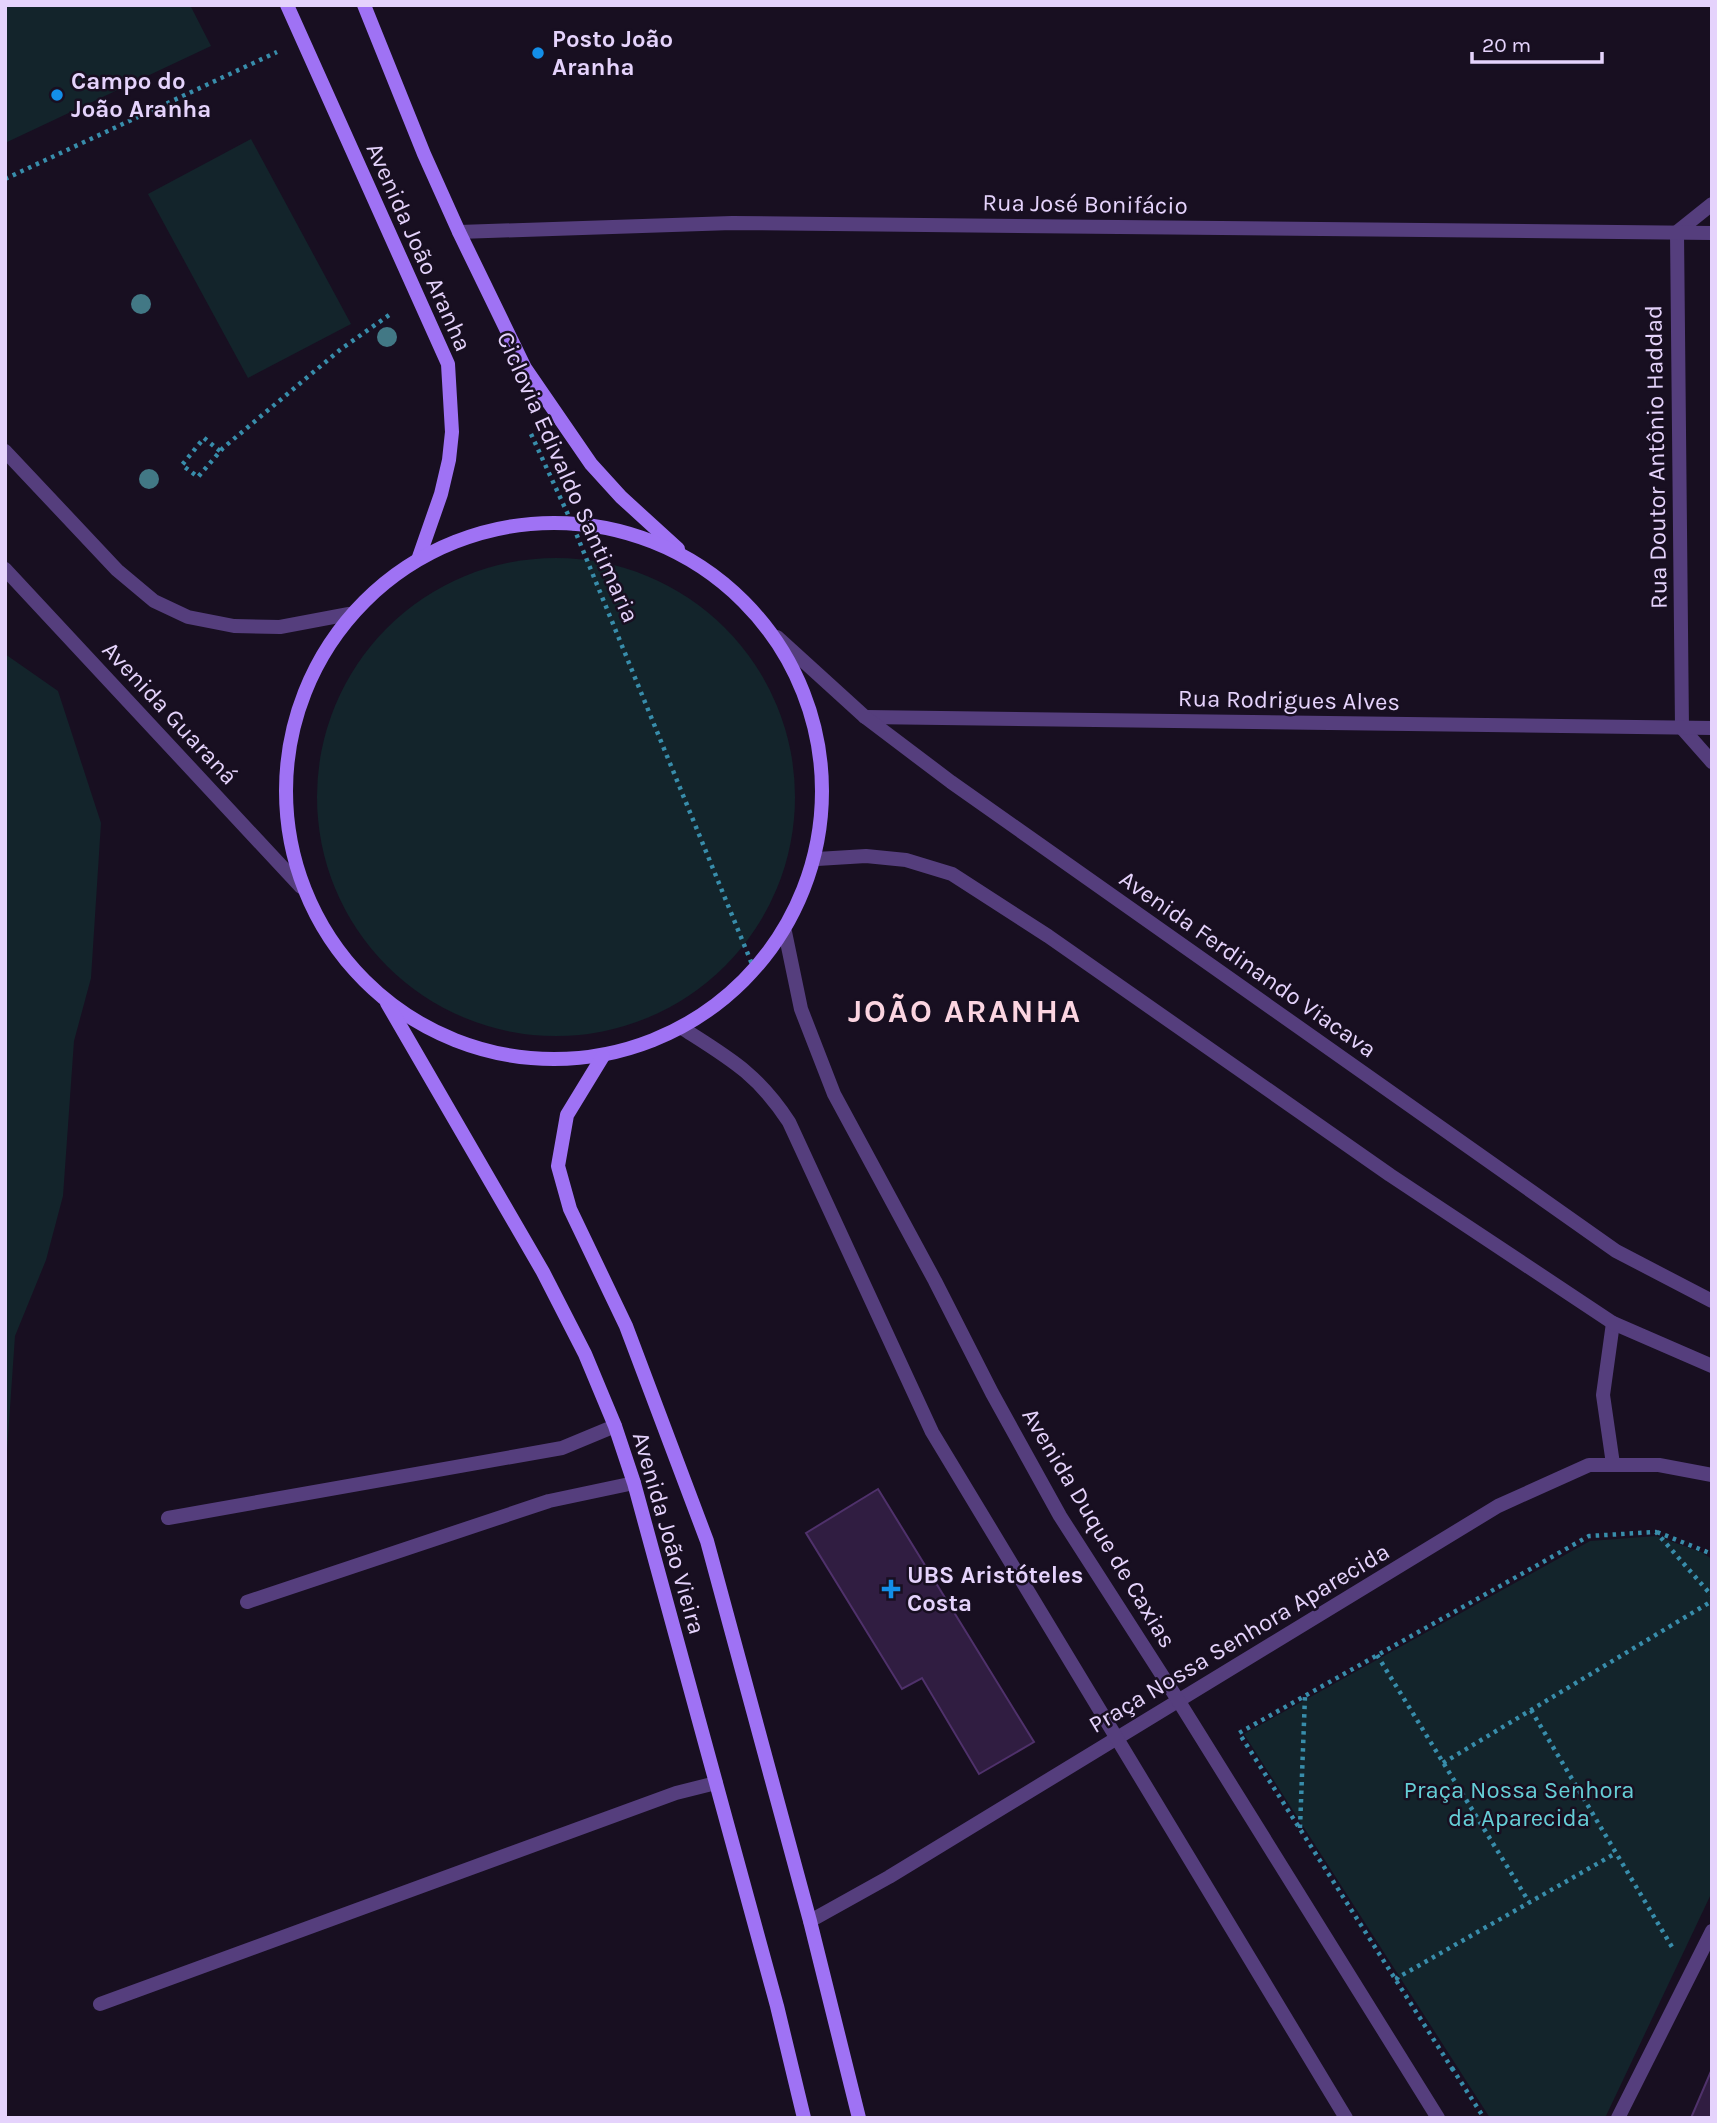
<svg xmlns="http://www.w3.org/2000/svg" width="1717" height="2123" viewBox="0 0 1717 2123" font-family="Karla,sans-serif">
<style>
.green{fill:#13242b}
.building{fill:#301d41;stroke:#4f316b;stroke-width:2}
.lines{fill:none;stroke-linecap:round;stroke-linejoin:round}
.path{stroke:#388dab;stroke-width:4.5;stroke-dasharray:3.5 5;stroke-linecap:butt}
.service{stroke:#553e7d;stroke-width:14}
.minor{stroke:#553e7d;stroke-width:14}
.tertiary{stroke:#553e7d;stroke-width:14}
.secondary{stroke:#9f72f4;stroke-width:14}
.tree{fill:#427885}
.poi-dot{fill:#138ee8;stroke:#180f21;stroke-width:2.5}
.labels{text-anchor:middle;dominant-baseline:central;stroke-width:5;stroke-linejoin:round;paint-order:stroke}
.poi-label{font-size:24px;font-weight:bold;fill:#e5d3fc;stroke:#180f21;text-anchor:start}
.street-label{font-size:24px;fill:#e5d3fc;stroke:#180f21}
.park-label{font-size:24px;fill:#65ced6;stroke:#180f21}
.district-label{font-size:32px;font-weight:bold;letter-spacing:2px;fill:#fcd5e1;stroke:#180f21}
</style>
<rect width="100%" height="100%" fill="#180f21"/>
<g class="green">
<polygon points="5,5 190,5 211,46 5,143"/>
<polygon points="251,139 351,324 248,378 148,194"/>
<circle cx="556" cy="797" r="239"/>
<polygon points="5,654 58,691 101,823 91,978 74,1041 63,1196 46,1260 15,1336 5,1480"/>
<polygon points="1656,1536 1701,1552 1712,1559 1712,1892 1605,2118 1490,2118 1244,1734 1590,1541"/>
</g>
<g class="building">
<polygon points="878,1489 1034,1742 979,1774 922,1678 902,1689 806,1533"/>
<polygon points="1712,2069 1712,2118 1691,2118"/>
</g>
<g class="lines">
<g class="path">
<polyline points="5,179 277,52"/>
<polyline points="531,434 571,521 754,969"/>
<polyline points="220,451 204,438 182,465 198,477 223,448 341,349 392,313"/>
<polyline points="1657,1532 1712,1554"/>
<polyline points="1377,1655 1529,1902"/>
<polyline points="1531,1710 1672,1947"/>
<polyline points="1443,1763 1712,1601"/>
<polyline points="1300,1828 1305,1696"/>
<polyline points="1398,1980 1397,1978 1616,1853"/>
<polyline points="1452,2068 1484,2118"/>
<polyline points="1453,2070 1239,1733 1589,1536 1656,1532 1712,1596"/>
</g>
<g class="service">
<polyline points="168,1518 562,1448 615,1426"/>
<polyline points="247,1602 549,1501 634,1483"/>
<polyline points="100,2004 676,1793 716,1783"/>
</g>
<g class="minor">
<polyline points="1712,204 1677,232 1682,728 1712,762"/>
<polyline points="459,232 732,223 1712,233"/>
<polyline points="865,717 1712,728"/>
<polyline points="1613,1464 1603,1395 1613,1323"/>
<polyline points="810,1921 889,1877 1498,1506 1589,1465 1659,1465 1712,1475"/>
<polyline points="1618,2118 1712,1931"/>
</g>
<g class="tertiary">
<polyline points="5,451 117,570 154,601 188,617 234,626 280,627 349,614"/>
<polyline points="5,569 301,887"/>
<polyline points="777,637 865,717 951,782 1616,1251 1712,1301"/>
<polyline points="817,859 866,856 906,860 952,874 1048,936 1390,1175 1613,1323 1712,1366"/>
<polyline points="785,932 801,1009 834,1094 935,1281 992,1393 1060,1516 1178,1700 1438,2118"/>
<path d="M682 1028C729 1058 758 1074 789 1122L932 1432 1346 2118"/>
</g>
<g class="secondary">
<polyline points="287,5 448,364 452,432 449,460 441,494 419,557"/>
<polyline points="364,5 424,154 459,232 525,368 591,464 621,497 678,549"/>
<circle cx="554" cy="791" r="268"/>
<polyline points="387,1003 543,1272 585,1354 615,1426 634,1483 716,1783 777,2006 804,2118"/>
<polyline points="603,1056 567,1115 558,1166 570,1209 626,1326 707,1541 810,1921 859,2118"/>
</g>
</g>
<g class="tree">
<circle cx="141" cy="304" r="10"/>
<circle cx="387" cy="337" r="10"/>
<circle cx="149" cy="479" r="10"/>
</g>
<g class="poi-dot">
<circle cx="538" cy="53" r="7"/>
<circle cx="57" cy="95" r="7"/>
<path d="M887.5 1578.5h7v7h7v7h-7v7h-7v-7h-7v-7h7z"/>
</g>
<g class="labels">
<g class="poi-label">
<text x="552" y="39">Posto João<tspan x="552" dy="28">Aranha</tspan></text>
<text x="71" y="81">Campo do<tspan x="71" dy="28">João Aranha</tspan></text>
<text x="907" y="1575">UBS Aristóteles<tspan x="907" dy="28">Costa</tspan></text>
</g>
<g class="street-label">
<text transform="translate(1085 204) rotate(1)">Rua José Bonifácio</text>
<text transform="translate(419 247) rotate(66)">Avenida João Aranha</text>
<text transform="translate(1656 457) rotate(-91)">Rua Doutor Antônio Haddad</text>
<text transform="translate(568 477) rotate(66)">Ciclovia Edivaldo Santimaria</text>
<text transform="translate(1289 700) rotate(1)">Rua Rodrigues Alves</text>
<text transform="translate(170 713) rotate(47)">Avenida Guaraná</text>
<text transform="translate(1248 964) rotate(35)">Avenida Ferdinando Viacava</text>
<text transform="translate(1099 1528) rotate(59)">Avenida Duque de Caxias</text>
<text transform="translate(669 1533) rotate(74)">Avenida João Vieira</text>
<text transform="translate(1239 1638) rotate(-31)">Praça Nossa Senhora Aparecida</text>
</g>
<g class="park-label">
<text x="1519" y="1790">Praça Nossa Senhora<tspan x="1519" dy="28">da Aparecida</tspan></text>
</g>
<g class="district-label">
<text x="965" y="1011">JOÃO ARANHA</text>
</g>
</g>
<rect width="1717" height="2123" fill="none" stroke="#e5d3fc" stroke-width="14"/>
<path d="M1472 52v10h130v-10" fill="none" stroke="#e5d3fc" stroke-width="3.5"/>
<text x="1482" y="52" font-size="21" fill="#e5d3fc" stroke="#180f21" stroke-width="5" paint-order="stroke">20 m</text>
</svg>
